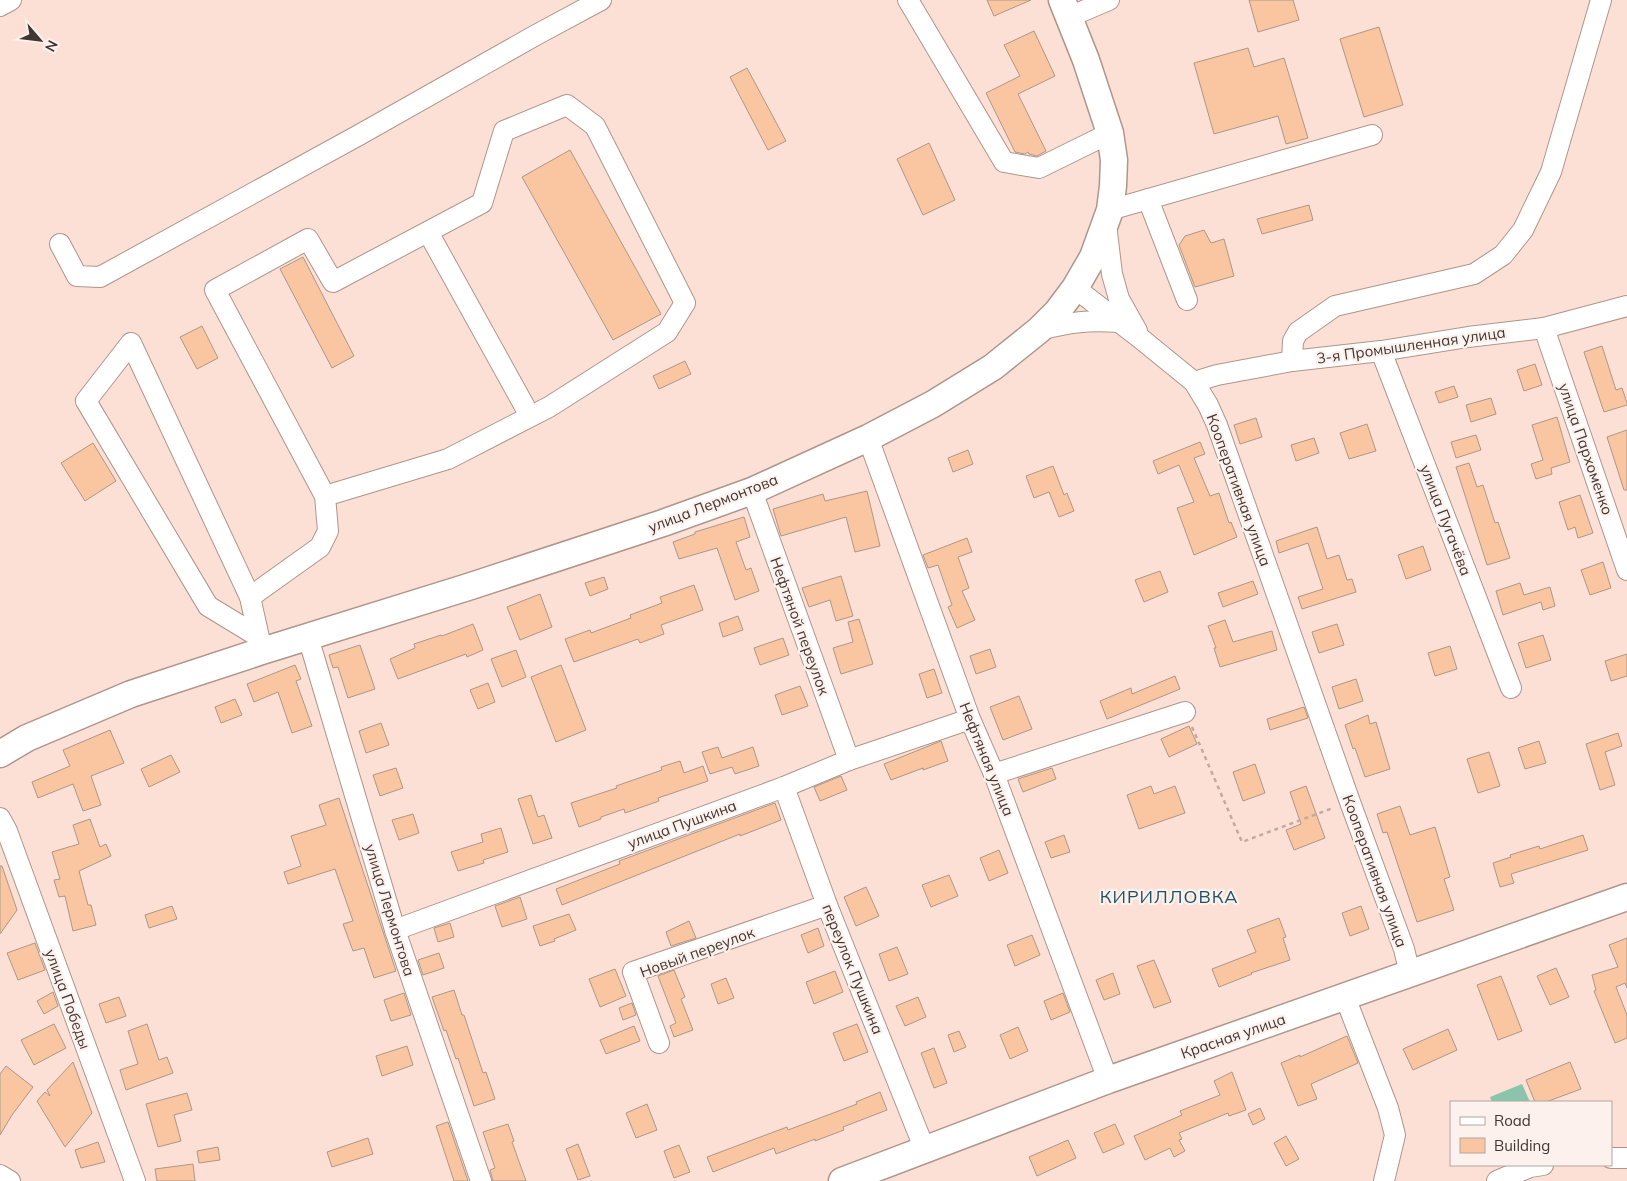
<svg xmlns="http://www.w3.org/2000/svg" width="1627" height="1181" viewBox="0 0 1627 1181" font-family="Mulish,sans-serif">
<style>
.green{fill:#8ac4aa}
.building{fill:#f9c6a1;stroke:#ad9787}
.lines{fill:none;stroke-linecap:round;stroke-linejoin:round}
.minor-casing{stroke:#b0958b;stroke-width:22}
.major-casing{stroke:#b0958b;stroke-width:29}
.path{stroke:#c0aaa1;stroke-width:2.5;stroke-dasharray:4 4;stroke-linecap:butt}
.minor{stroke:#fff;stroke-width:20}
.major{stroke:#fff;stroke-width:26}
.labels{text-anchor:middle;dominant-baseline:central;stroke-width:4.5;stroke-linejoin:round;paint-order:stroke}
.street-label{font-size:15px;fill:#413632;stroke:#fdf1ed}
.quarter-label{font-size:18px;letter-spacing:1px;fill:#1f5362;stroke:#fdf1ed}
</style>
<rect width="100%" height="100%" fill="#fce0d5"/>
<polygon class="green" points="1522,1084 1530,1102 1492,1102 1490,1097"/>
<g class="building">
<polygon points="987,0 1031,0 994,16"/>
<polygon points="1249,0 1293,0 1299,20 1258,32"/>
<polygon points="1379,27 1403,105 1364,117 1340,39"/>
<polygon points="1034,31 1055,76 1018,94 1046,151 1037,156 1029,154 1028,152 1025,154 1015,152 986,93 1020,76 1004,45"/>
<polygon points="1248,48 1254,67 1284,58 1308,138 1286,144 1278,116 1214,134 1194,63"/>
<polygon points="747,68 786,141 768,150 730,77"/>
<polygon points="929,143 955,200 923,215 897,159"/>
<polygon points="570,150 661,314 613,340 522,177"/>
<polygon points="1309,205 1313,220 1262,234 1257,219"/>
<polygon points="1204,230 1211,243 1224,239 1234,276 1195,287 1179,245 1185,236"/>
<polygon points="303,257 354,356 332,368 280,269"/>
<polygon points="202,326 218,358 197,369 180,337"/>
<polygon points="1602,346 1616,390 1622,388 1627,403 1627,405 1604,412 1584,352"/>
<polygon points="685,361 691,374 659,389 653,376"/>
<polygon points="1535,364 1542,385 1524,391 1517,370"/>
<polygon points="1454,386 1458,397 1439,403 1435,392"/>
<polygon points="1491,398 1496,414 1471,422 1466,405"/>
<polygon points="1557,417 1570,462 1551,468 1552,474 1536,479 1531,464 1543,460 1532,425"/>
<polygon points="1256,418 1262,437 1240,444 1234,425"/>
<polygon points="1367,424 1376,451 1349,459 1340,433"/>
<polygon points="1627,430 1627,490 1624,490 1607,437"/>
<polygon points="1476,435 1481,450 1456,458 1451,442"/>
<polygon points="1314,438 1319,453 1296,461 1291,445"/>
<polygon points="1200,442 1205,454 1194,458 1210,496 1219,493 1229,523 1231,522 1237,537 1194,555 1177,508 1194,502 1179,465 1158,474 1153,461"/>
<polygon points="93,443 116,481 85,501 61,463"/>
<polygon points="968,450 973,464 953,472 948,458"/>
<polygon points="1469,463 1477,487 1483,485 1495,523 1498,522 1510,558 1487,565 1456,467"/>
<polygon points="1053,466 1064,495 1067,493 1074,511 1059,517 1049,492 1034,498 1026,476"/>
<polygon points="867,491 880,546 855,552 846,517 781,536 773,509 823,494 825,501"/>
<polygon points="1580,495 1593,533 1578,538 1575,527 1568,530 1559,502"/>
<polygon points="744,517 750,537 736,542 746,570 751,568 759,591 735,600 717,548 679,559 673,542 695,534 695,532"/>
<polygon points="1317,527 1327,559 1339,555 1347,580 1352,579 1356,592 1302,609 1298,597 1323,589 1308,543 1279,553 1276,541"/>
<polygon points="967,538 972,552 958,557 969,588 962,591 975,620 957,628 948,607 952,605 938,565 928,568 923,555"/>
<polygon points="1423,546 1431,570 1406,579 1398,555"/>
<polygon points="1603,562 1611,588 1590,595 1581,570"/>
<polygon points="1160,571 1168,592 1144,602 1135,580"/>
<polygon points="841,576 853,616 836,621 830,600 809,607 802,588"/>
<polygon points="604,577 608,589 590,596 585,583"/>
<polygon points="1253,581 1258,594 1223,607 1218,593"/>
<polygon points="1520,583 1524,595 1550,587 1555,606 1543,610 1541,602 1503,615 1496,591"/>
<polygon points="694,585 703,610 661,625 664,634 640,643 638,639 574,662 565,639 590,630 591,633 631,618 630,615 662,603 660,597"/>
<polygon points="540,594 552,627 520,640 507,607"/>
<polygon points="738,616 743,630 723,637 719,623"/>
<polygon points="859,619 873,664 841,674 833,648 853,642 848,622"/>
<polygon points="1225,620 1233,642 1272,631 1277,650 1220,667 1214,648 1216,648 1208,626"/>
<polygon points="473,624 483,650 467,657 466,654 398,679 390,659 415,648 414,644 441,635 442,636"/>
<polygon points="1337,624 1344,645 1319,653 1312,632"/>
<polygon points="1543,635 1551,660 1526,668 1518,643"/>
<polygon points="783,638 789,655 760,665 754,648"/>
<polygon points="360,645 375,689 348,698 338,667 333,668 329,655"/>
<polygon points="1450,646 1457,669 1435,676 1428,653"/>
<polygon points="990,649 996,667 976,674 970,656"/>
<polygon points="516,650 526,677 502,687 491,659"/>
<polygon points="1627,654 1627,676 1611,681 1605,661"/>
<polygon points="295,665 301,679 296,681 312,726 292,733 278,692 254,702 247,684"/>
<polygon points="561,665 586,730 556,742 531,677"/>
<polygon points="934,669 942,693 927,698 919,674"/>
<polygon points="1175,676 1180,689 1107,719 1100,701 1131,688 1132,694"/>
<polygon points="1356,679 1363,701 1339,709 1332,687"/>
<polygon points="488,683 495,702 478,709 470,690"/>
<polygon points="800,686 808,706 782,715 775,695"/>
<polygon points="1019,696 1032,729 1003,740 990,707"/>
<polygon points="235,699 242,715 221,723 215,707"/>
<polygon points="1304,707 1308,718 1270,730 1267,719"/>
<polygon points="1368,715 1370,724 1376,722 1390,769 1365,777 1355,748 1353,749 1345,725"/>
<polygon points="381,723 389,745 366,753 359,731"/>
<polygon points="1189,726 1197,744 1169,757 1161,739"/>
<polygon points="110,730 124,763 91,776 101,805 83,811 73,784 38,798 32,782 70,766 63,750"/>
<polygon points="1618,733 1622,746 1605,752 1615,785 1600,790 1586,744"/>
<polygon points="941,741 948,761 923,770 923,768 891,780 884,764"/>
<polygon points="1539,741 1546,763 1525,769 1518,748"/>
<polygon points="718,747 722,758 753,747 759,766 735,774 732,767 710,774 702,752"/>
<polygon points="1489,752 1500,786 1478,793 1467,759"/>
<polygon points="171,755 180,772 149,787 141,769"/>
<polygon points="680,761 684,773 703,766 708,781 658,798 659,801 625,813 624,809 601,817 601,819 579,827 571,803 617,788 616,786 662,770 661,767"/>
<polygon points="1255,764 1265,793 1243,801 1233,772"/>
<polygon points="396,768 403,788 380,796 373,775"/>
<polygon points="1052,768 1056,779 1023,792 1018,779"/>
<polygon points="841,776 847,790 820,801 814,787"/>
<polygon points="1151,786 1154,794 1175,786 1185,813 1139,829 1127,795"/>
<polygon points="1306,786 1325,838 1294,850 1286,830 1301,824 1290,792"/>
<polygon points="531,795 538,817 544,815 552,838 533,844 518,799"/>
<polygon points="339,798 396,971 374,978 364,948 353,951 343,924 353,921 335,869 288,884 284,872 301,866 291,836 326,825 319,805"/>
<polygon points="775,803 781,820 740,836 740,834 562,905 556,889 620,864 619,861"/>
<polygon points="1400,806 1410,835 1435,827 1450,877 1444,879 1454,910 1417,922 1387,832 1383,833 1377,814"/>
<polygon points="413,814 419,833 399,840 392,820"/>
<polygon points="90,819 100,847 106,844 111,856 79,871 88,905 91,905 96,925 73,931 65,896 59,897 54,880 60,879 52,852 79,844 73,825"/>
<polygon points="501,828 508,852 483,860 484,863 458,871 451,852 483,842 481,834"/>
<polygon points="1064,835 1070,852 1051,858 1045,842"/>
<polygon points="1583,835 1588,850 1511,874 1514,883 1500,887 1493,863 1511,857 1510,855 1539,846 1540,849"/>
<polygon points="999,850 1008,873 989,881 980,858"/>
<polygon points="0,866 2,866 17,910 0,934"/>
<polygon points="949,875 958,896 931,907 922,885"/>
<polygon points="866,887 879,916 856,926 844,897"/>
<polygon points="520,897 527,919 502,927 495,906"/>
<polygon points="172,906 177,919 149,928 145,915"/>
<polygon points="1361,906 1369,929 1350,936 1342,913"/>
<polygon points="569,914 576,930 554,939 555,941 540,946 533,926"/>
<polygon points="1279,918 1286,937 1283,938 1290,960 1251,973 1252,974 1219,987 1212,969 1256,952 1247,930"/>
<polygon points="689,921 696,938 671,946 666,932"/>
<polygon points="450,923 454,937 438,942 434,928"/>
<polygon points="818,928 824,946 808,953 801,935"/>
<polygon points="1032,935 1040,955 1015,966 1007,945"/>
<polygon points="1627,938 1627,988 1625,983 1616,987 1627,1015 1627,1038 1615,1043 1594,991 1596,990 1592,975 1618,967 1609,945"/>
<polygon points="35,943 45,970 18,980 7,953"/>
<polygon points="897,947 908,974 889,981 879,954"/>
<polygon points="439,953 444,968 423,975 418,960"/>
<polygon points="1154,960 1171,1002 1154,1008 1137,966"/>
<polygon points="1556,968 1569,997 1550,1005 1537,976"/>
<polygon points="615,969 626,996 600,1007 589,979"/>
<polygon points="674,970 685,997 681,999 693,1030 674,1037 670,1026 676,1023 658,976"/>
<polygon points="835,971 843,992 814,1004 806,982"/>
<polygon points="1113,973 1120,994 1104,1000 1096,980"/>
<polygon points="1501,976 1522,1031 1498,1040 1477,985"/>
<polygon points="726,978 734,998 718,1004 711,984"/>
<polygon points="454,990 462,1015 464,1015 483,1073 486,1072 495,1099 474,1106 458,1058 456,1059 446,1030 444,1031 432,997"/>
<polygon points="53,992 58,1006 44,1014 37,1001"/>
<polygon points="404,993 411,1015 391,1021 384,1000"/>
<polygon points="1063,993 1070,1012 1051,1020 1044,1001"/>
<polygon points="119,997 126,1016 106,1023 99,1004"/>
<polygon points="918,997 926,1017 905,1026 896,1006"/>
<polygon points="632,1003 636,1015 623,1020 619,1008"/>
<polygon points="54,1024 66,1048 34,1065 21,1040"/>
<polygon points="147,1024 159,1060 167,1057 173,1073 126,1090 120,1070 138,1064 128,1031"/>
<polygon points="857,1024 868,1052 844,1061 833,1033"/>
<polygon points="634,1026 640,1041 606,1054 600,1040"/>
<polygon points="1018,1027 1028,1051 1010,1059 1000,1035"/>
<polygon points="1448,1029 1457,1050 1413,1070 1403,1049"/>
<polygon points="959,1031 966,1047 954,1052 948,1035"/>
<polygon points="1347,1036 1358,1063 1311,1084 1317,1099 1298,1106 1281,1063 1300,1055 1300,1057"/>
<polygon points="407,1046 413,1065 382,1076 376,1056"/>
<polygon points="934,1048 947,1083 934,1088 921,1053"/>
<polygon points="73,1062 92,1113 65,1147 37,1101 45,1092 50,1096 47,1090"/>
<polygon points="1570,1062 1581,1089 1546,1102 1535,1102 1526,1080"/>
<polygon points="6,1066 33,1087 12,1115 0,1135 0,1074"/>
<polygon points="1232,1072 1246,1110 1229,1116 1228,1113 1179,1133 1182,1139 1179,1140 1185,1151 1174,1157 1170,1148 1145,1160 1134,1136 1182,1115 1180,1111 1220,1095 1214,1081"/>
<polygon points="880,1092 887,1110 843,1127 844,1130 815,1141 815,1139 776,1154 774,1148 713,1172 707,1157 787,1127 788,1130 857,1104 856,1102"/>
<polygon points="187,1093 192,1110 174,1115 181,1141 158,1147 146,1104"/>
<polygon points="647,1104 657,1130 636,1138 626,1113"/>
<polygon points="1260,1108 1265,1119 1253,1125 1248,1114"/>
<polygon points="448,1122 451,1131 468,1181 454,1181 436,1126"/>
<polygon points="508,1124 514,1141 512,1142 526,1181 493,1181 490,1170 495,1168 483,1132"/>
<polygon points="1115,1124 1124,1144 1103,1153 1094,1133"/>
<polygon points="1286,1136 1299,1159 1286,1166 1274,1143"/>
<polygon points="368,1138 373,1154 332,1167 327,1152"/>
<polygon points="1068,1140 1076,1158 1037,1176 1029,1157"/>
<polygon points="98,1142 105,1162 81,1168 75,1150"/>
<polygon points="578,1144 590,1176 578,1180 566,1149"/>
<polygon points="679,1145 690,1172 674,1178 664,1151"/>
<polygon points="218,1147 220,1160 199,1163 197,1151"/>
<polygon points="193,1164 195,1181 157,1181 155,1169"/>
</g>
<g class="lines">
<g class="minor-casing">
<g id="minor">
<polyline points="908,0 1004,162 1039,168 1110,133"/>
<polyline points="0,6 11,0"/>
<polyline points="1069,17 1109,0"/>
<polyline points="1148,199 1187,300"/>
<polyline points="1110,210 1372,135"/>
<polyline points="1106,224 1112,274 1119,299 1137,331"/>
<polyline points="428,232 530,416"/>
<polyline points="60,244 77,276 100,277 359,135 536,35 601,0"/>
<polyline points="1075,288 1140,338 1194,382 1208,405 1217,425 1350,802 1404,949 1410,974"/>
<polyline points="1544,328 1627,570"/>
<path d="M1039 330C1070 322 1088 320 1119 322"/>
<polyline points="1381,351 1511,688"/>
<polyline points="1292,361 1293,341 1298,332 1335,306 1474,274 1503,255 1523,230 1551,172 1601,0"/>
<polyline points="1194,382 1217,375 1292,361 1381,351 1468,337 1544,328 1627,306"/>
<polyline points="868,438 970,719 994,774 1108,1080"/>
<polyline points="752,491 849,760"/>
<polyline points="250,597 320,547 328,531 325,496 215,290 308,239 333,282 482,203 504,131 567,105 595,126 685,303 667,332 549,407 448,459 325,496"/>
<polyline points="259,637 208,606 86,401 131,343 250,597 262,651"/>
<polyline points="308,637 395,930 481,1181"/>
<polyline points="994,774 1185,712"/>
<polyline points="784,787 827,905 925,1150"/>
<polyline points="0,818 7,831 135,1181"/>
<polyline points="395,930 784,787 849,760 970,719"/>
<polyline points="1345,997 1388,1108 1395,1135 1384,1181"/>
<polyline points="659,1043 633,972 827,905"/>
<polyline points="1611,1158 1627,1158"/>
<polyline points="0,1175 10,1181"/>
<polyline points="1497,1181 1530,1167 1543,1165"/>
</g>
</g>
<g class="major-casing">
<g id="major">
<polyline points="0,754 27,738 131,694 262,651 468,587 663,523 752,491 868,438 933,404 993,367 1039,330 1057,312 1075,288 1093,257 1110,210 1113,186 1114,160 1110,133 1086,60 1062,0"/>
<polyline points="842,1181 1108,1080 1627,897"/>
</g>
</g>
<polyline class="path" points="1192,727 1242,842 1333,808"/>
<use href="#minor" class="minor"/>
<use href="#major" class="major"/>
</g>
<g class="labels">
<g class="street-label">
<text transform="translate(1411 345) rotate(-8)">3-я Промышленная улица</text>
<text transform="translate(1586 449) rotate(71)">улица Пархоменко</text>
<text transform="translate(1239 490) rotate(70)">Кооперативная улица</text>
<text transform="translate(713 503) rotate(-21)">улица Лермонтова</text>
<text transform="translate(1446 520) rotate(69)">улица Пугачёва</text>
<text transform="translate(800 626) rotate(70)">Нефтяной переулок</text>
<text transform="translate(987 759) rotate(68)">Нефтяная улица</text>
<text transform="translate(682 824) rotate(-20)">улица Пушкина</text>
<text transform="translate(1375 871) rotate(70)">Кооперативная улица</text>
<text transform="translate(390 910) rotate(73)">улица Лермонтова</text>
<text transform="translate(697 952) rotate(-20)">Новый переулок</text>
<text transform="translate(853 969) rotate(68)">переулок Пушкина</text>
<text transform="translate(68 999) rotate(70)">улица Победы</text>
<text transform="translate(1233 1036) rotate(-19)">Красная улица</text>
</g>
<g class="quarter-label">
<text x="1169" y="896">КИРИЛЛОВКА</text>
</g>
</g>
<rect x="1450" y="1101" width="162" height="65" fill="#fdf1ed" stroke="#b2a6a2"/>
<rect x="1460" y="1117" width="25" height="8" fill="#ffffff" stroke="#b2a6a2"/>
<text x="1494" y="1126" font-size="15" fill="#413632">Road</text>
<rect x="1460" y="1138" width="25" height="15" fill="#f9c6a1" stroke="#b2a6a2"/>
<text x="1494" y="1151" font-size="15" fill="#413632">Building</text>
<g transform="translate(40 40) rotate(118)" stroke="#fdf1ed" stroke-width="4" paint-order="stroke">
<path d="M0-4L9 19L0 12L-9 19Z" fill="#413632"/>
<text y="-8" font-size="14" font-weight="bold" text-anchor="middle" fill="#413632">N</text>
</g>
</svg>
